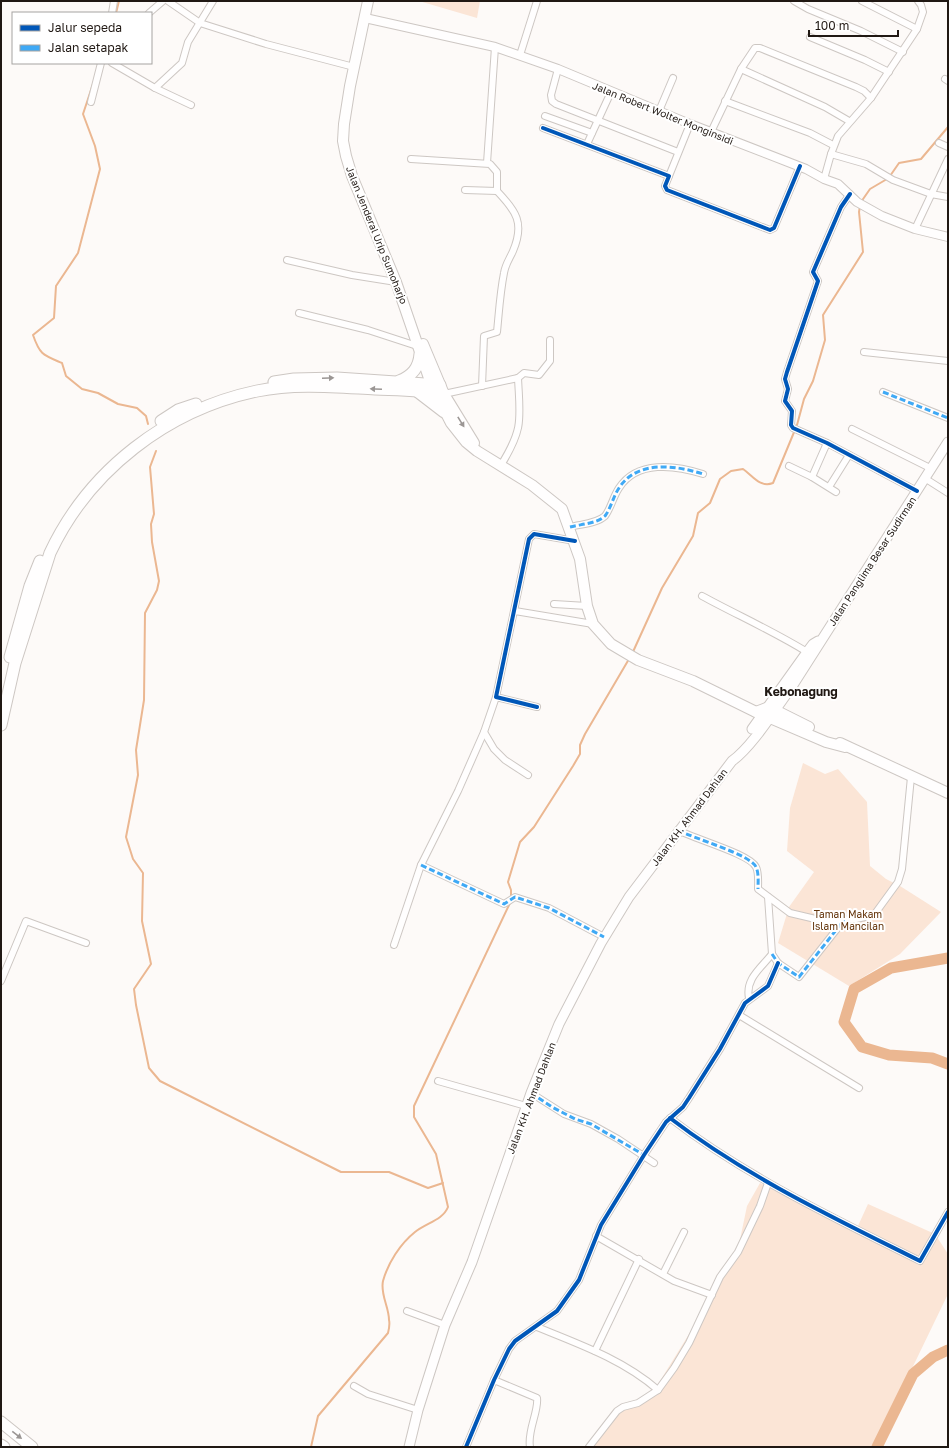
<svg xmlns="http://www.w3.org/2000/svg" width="949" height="1448" viewBox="0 0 949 1448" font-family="'Golos Text',sans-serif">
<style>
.green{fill:#fbe5d6}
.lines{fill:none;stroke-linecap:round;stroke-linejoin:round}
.stream{stroke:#ebb791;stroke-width:2}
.river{stroke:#ebb791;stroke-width:11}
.minor-casing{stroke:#cdc7c3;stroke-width:8}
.secondary-casing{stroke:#cdc7c3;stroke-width:10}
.primary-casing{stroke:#cdc7c3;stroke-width:11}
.trunk-casing{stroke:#cdc7c3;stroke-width:12}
.motorway-casing{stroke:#cdc7c3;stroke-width:13}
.minor{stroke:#fffefe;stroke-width:6}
.secondary{stroke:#fffefe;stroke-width:8}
.primary{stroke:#fffefe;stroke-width:9}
.trunk{stroke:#fffefe;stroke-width:10}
.motorway{stroke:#fffefe;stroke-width:11}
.quiet{stroke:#3fa9f5;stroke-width:3;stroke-dasharray:6 3;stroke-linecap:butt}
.cycleway-casing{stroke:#fff;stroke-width:6}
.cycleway{stroke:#0057b8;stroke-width:4}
.oneway{fill:#9b9694}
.labels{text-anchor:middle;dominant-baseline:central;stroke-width:4;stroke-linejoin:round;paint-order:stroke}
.street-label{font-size:10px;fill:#201813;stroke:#fff}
.park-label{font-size:10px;fill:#623208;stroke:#fff}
.quarter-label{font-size:12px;font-weight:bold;fill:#201813;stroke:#fff}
</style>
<rect width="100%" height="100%" fill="#fdfaf8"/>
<g class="green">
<polygon points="419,1 480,1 477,18"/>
<polygon points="803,763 825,774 838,769 867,802 870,866 886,879 900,886 941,912 900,954 849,986 778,943 789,907 814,872 787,851 790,808"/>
<polygon points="760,1183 857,1228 868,1204 935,1234 948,1254 948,1294 889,1416 871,1447 585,1447 616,1409 652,1394 707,1305 707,1296 737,1254 747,1206"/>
</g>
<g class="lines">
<g class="stream">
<polyline points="116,13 119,1"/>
<path d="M94 81 83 114 95 146 100 169 78 253 56 286 54 318 33 335C40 355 43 355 62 363L66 376 82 389 98 393 118 404 137 408 146 416 148 424"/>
<polyline points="890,176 899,163 921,159 948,127"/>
<polyline points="861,202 870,189 887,179"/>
<polyline points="156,451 150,467 154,514 151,524 152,542 159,581 157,590 145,613 144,700 136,750 138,775 126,837 133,859 143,873 142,921 151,964 134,989 136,1005 149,1068 160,1081 341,1172 389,1172 428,1188 443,1183"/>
<path d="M632 654 662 588 693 536 698 513 710 503 720 479 731 471 743 469C753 476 760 488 773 483L797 425 804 399 813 381 825 340 823 315 863 252 859 212 860 206"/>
<polyline points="511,899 511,890 508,882 520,842 534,827 573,766 580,754 580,745 585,734 629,659"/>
<path d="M311 1447 318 1416 388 1333C389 1329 390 1324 389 1320 389 1307 380 1294 383 1281 388 1263 400 1244 415 1232 426 1223 443 1220 448 1207L436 1154 414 1117V1106L510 903"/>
</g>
<g class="river">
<polyline points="948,958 891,968 854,989 844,1022 862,1047 889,1055 932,1058 948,1064"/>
<polyline points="877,1447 913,1374 933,1357 948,1350"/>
</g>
<g class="minor-casing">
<g id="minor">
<polyline points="168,1 200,23 266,44 354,67"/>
<polyline points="794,1 808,9 861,31 903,52"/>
<polyline points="862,1 917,29"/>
<polyline points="112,13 114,1"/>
<polyline points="149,13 163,1"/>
<polyline points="810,37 865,60 889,72"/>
<polyline points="520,55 537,1"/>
<polyline points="112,63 155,88 182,63 188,42 213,1"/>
<polyline points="558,69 551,95 552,101 556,104 678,152"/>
<polyline points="741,69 825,107 849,121"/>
<polyline points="945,79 948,81"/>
<polyline points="155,88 191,105"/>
<polyline points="725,101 810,133 833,145"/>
<polyline points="91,102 101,63"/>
<polyline points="659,111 673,78"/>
<polyline points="545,116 592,133"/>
<polyline points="543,128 669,176 665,186 667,190 770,230 774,228 800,166"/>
<polyline points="711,132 741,69 755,48 760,48 856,87 864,91 871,98"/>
<polyline points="939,143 948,147"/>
<polyline points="587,144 611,92"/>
<polyline points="831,154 866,164 893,180 931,194 948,197"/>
<polyline points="411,159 490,164 497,172 497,191"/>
<polyline points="487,163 495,47"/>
<polyline points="669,176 690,124"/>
<polyline points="824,179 831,154 838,136 871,98 917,29 923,12 921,5 918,1"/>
<path d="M465 190 497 191C516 211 525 223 513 251 510 258 505 265 504 273 500 293 499 312 497 332L484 336 482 386"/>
<polyline points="850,194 841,207 813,272 818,281 787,372 785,379 788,389 785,401 792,411 791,425 793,428 827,443 917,491"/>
<polyline points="915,229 948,159"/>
<polyline points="287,260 352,275 396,282"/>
<polyline points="299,313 368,330 417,346"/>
<polyline points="864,352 948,361"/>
<polyline points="883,392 948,418"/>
<polyline points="444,394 518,378 524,373 539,375 550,361 550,340"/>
<polyline points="852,429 932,469"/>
<path d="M501 465C524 428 520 419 518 378"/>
<polyline points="789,466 812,477 836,492"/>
<polyline points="812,477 827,443"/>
<polyline points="926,479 948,493"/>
<polyline points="829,487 849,455"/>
<path d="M570 527C581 524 596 524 605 516 611 508 613 497 619 488 637 460 675 465 703 474"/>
<path d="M702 596C737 615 773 631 807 652"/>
<polyline points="554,604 587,606"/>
<polyline points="515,611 593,624"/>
<polyline points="496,697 484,732 494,749 505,760 528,775"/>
<polyline points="537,707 496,697 529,539 534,534 575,541"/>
<path d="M678 830C694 839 750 854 756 867 759 873 758 883 758 889L790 913 824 921 856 919 874 915 898 882 902 869 911 777"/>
<polyline points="421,865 504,904 515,897 549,908 604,937"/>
<polyline points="394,945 421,865 458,791 484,732"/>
<polyline points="772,954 778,963 799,977 844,920"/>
<polyline points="1,981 26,921 86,943"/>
<path d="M749 998C745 979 761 968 772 954L768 897"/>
<polyline points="739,1015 859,1088"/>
<polyline points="438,1081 526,1106"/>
<polyline points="531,1093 564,1114 591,1124 618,1139 654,1163"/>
<path d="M670 1118C747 1177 834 1218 920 1261L948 1212"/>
<polyline points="596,1236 674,1281 712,1295"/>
<polyline points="663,1274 684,1232"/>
<polyline points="407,1311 445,1325"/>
<path d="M537 1327C579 1344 624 1360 658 1390"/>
<polyline points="595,1351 639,1259"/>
<path d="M494 1380 537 1398C539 1411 527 1431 530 1447"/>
<polyline points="354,1386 368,1394 418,1410"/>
<polyline points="466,1447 494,1380 509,1349 515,1341 557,1311 579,1280 601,1225 644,1155 666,1122 683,1107 689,1098 720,1049 745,1003 768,986 778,963"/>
<polyline points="589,1447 617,1411 623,1407 638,1403 658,1390 674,1368 689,1343 720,1277 738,1252 760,1206 768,1183"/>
</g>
</g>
<g class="secondary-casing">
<polyline id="secondary" points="365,18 495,47 558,69 690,124 806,169 824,179 838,184 857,202 882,216 915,229 948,237"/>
</g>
<g class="primary-casing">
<g id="primary">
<polyline points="752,729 807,652 813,644 818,641"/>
<path d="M409 1447 418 1410 445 1325 472 1262 531 1093 559 1024 601 943 629 897 732 761C752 747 776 708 791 688L948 442"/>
</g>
</g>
<g class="trunk-casing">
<g id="trunk">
<polyline points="368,1 350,86 344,124 343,141 346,156 352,176 396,282 431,384 451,423 466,442 477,451 532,485 562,509 580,559 587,606 593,624 611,644 638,660 693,681 756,712 826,742 845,747"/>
<polyline points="423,344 444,394 474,443"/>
<polyline points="756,712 769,707 809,727"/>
<polyline points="840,743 948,793"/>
</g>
</g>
<g class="motorway-casing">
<g id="motorway">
<path d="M399 381C412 376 419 368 420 354"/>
<polyline points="274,382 294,379 337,378 440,385"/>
<polyline points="418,392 444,412"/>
<polyline points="161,421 178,410 196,404"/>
<polyline points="10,657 30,586 40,561"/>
<path d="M1 725 15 663 50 553C89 470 167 410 257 391 296 383 336 387 375 389 398 390 421 390 444 394"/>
<polyline points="1,1422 32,1447"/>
<polyline points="1,1445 4,1447"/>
</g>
</g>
<use href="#minor" class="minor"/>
<use href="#secondary" class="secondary"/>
<use href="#primary" class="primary"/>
<use href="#trunk" class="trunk"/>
<use href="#motorway" class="motorway"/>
<g class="quiet">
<polyline points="883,392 948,418"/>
<path d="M570 527C581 524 596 524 605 516 611 508 613 497 619 488 637 460 675 465 703 474"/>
<path d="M678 830C694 839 750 854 756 867 759 873 758 883 758 889"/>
<polyline points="421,865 504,904 515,897 549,908 604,937"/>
<polyline points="772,954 778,963 799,977 844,920"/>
<polyline points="531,1093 552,1107 575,1119 591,1124 644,1155 642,1158"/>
</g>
<g class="cycleway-casing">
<g id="cycleway">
<polyline points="543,128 669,176 665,186 667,190 770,230 774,228 800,166"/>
<polyline points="850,194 841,207 813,272 818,281 787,372 785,379 788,389 785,401 792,411 791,425 793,428 827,443 917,491"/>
<polyline points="537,707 496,697 529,539 534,534 575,541"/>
<path d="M670 1118C747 1177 834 1218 920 1261L948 1212"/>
<polyline points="466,1447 494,1380 509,1349 515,1341 557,1311 579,1280 601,1225 644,1155 666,1122 683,1107 689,1098 720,1049 745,1003 768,986 778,963"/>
</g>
</g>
<use href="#cycleway" class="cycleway"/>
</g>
<defs><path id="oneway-solid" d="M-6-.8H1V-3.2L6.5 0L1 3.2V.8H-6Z"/></defs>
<g class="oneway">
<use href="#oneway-solid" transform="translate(328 378) rotate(-2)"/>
<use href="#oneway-solid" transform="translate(376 389) rotate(-177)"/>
<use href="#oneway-solid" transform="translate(461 422) rotate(58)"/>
<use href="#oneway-solid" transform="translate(17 1435) rotate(38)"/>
</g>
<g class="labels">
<g class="street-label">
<text transform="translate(663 113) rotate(22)">Jalan Robert Wolter Monginsidi</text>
<text transform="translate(377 235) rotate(68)">Jalan Jenderal Urip Sumoharjo</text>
<text transform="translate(872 561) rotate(-57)">Jalan Panglima Besar Sudirman</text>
<text transform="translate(689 817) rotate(-53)">Jalan KH. Ahmad Dahlan</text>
<text transform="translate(531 1098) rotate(-69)">Jalan KH. Ahmad Dahlan</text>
</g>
<g class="park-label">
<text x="848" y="914">Taman Makam<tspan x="848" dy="12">Islam Mancilan</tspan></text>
</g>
<g class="quarter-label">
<text x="801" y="691">Kebonagung</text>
</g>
</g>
<rect width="949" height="1448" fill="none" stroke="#201813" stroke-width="4"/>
<rect x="12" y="12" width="140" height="52" fill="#ffffff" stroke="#a6a3a1"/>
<rect x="20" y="25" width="20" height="6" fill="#0057b8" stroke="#a6a3a1"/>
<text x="48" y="32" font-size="12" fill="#201813">Jalur sepeda</text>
<rect x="20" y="45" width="20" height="6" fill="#3fa9f5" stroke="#a6a3a1"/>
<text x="48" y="52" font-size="12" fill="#201813">Jalan setapak</text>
<path d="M809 30v6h89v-6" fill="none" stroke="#201813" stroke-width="2"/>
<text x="815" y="30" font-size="12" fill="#201813" stroke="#ffffff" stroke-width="3" paint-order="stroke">100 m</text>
</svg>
